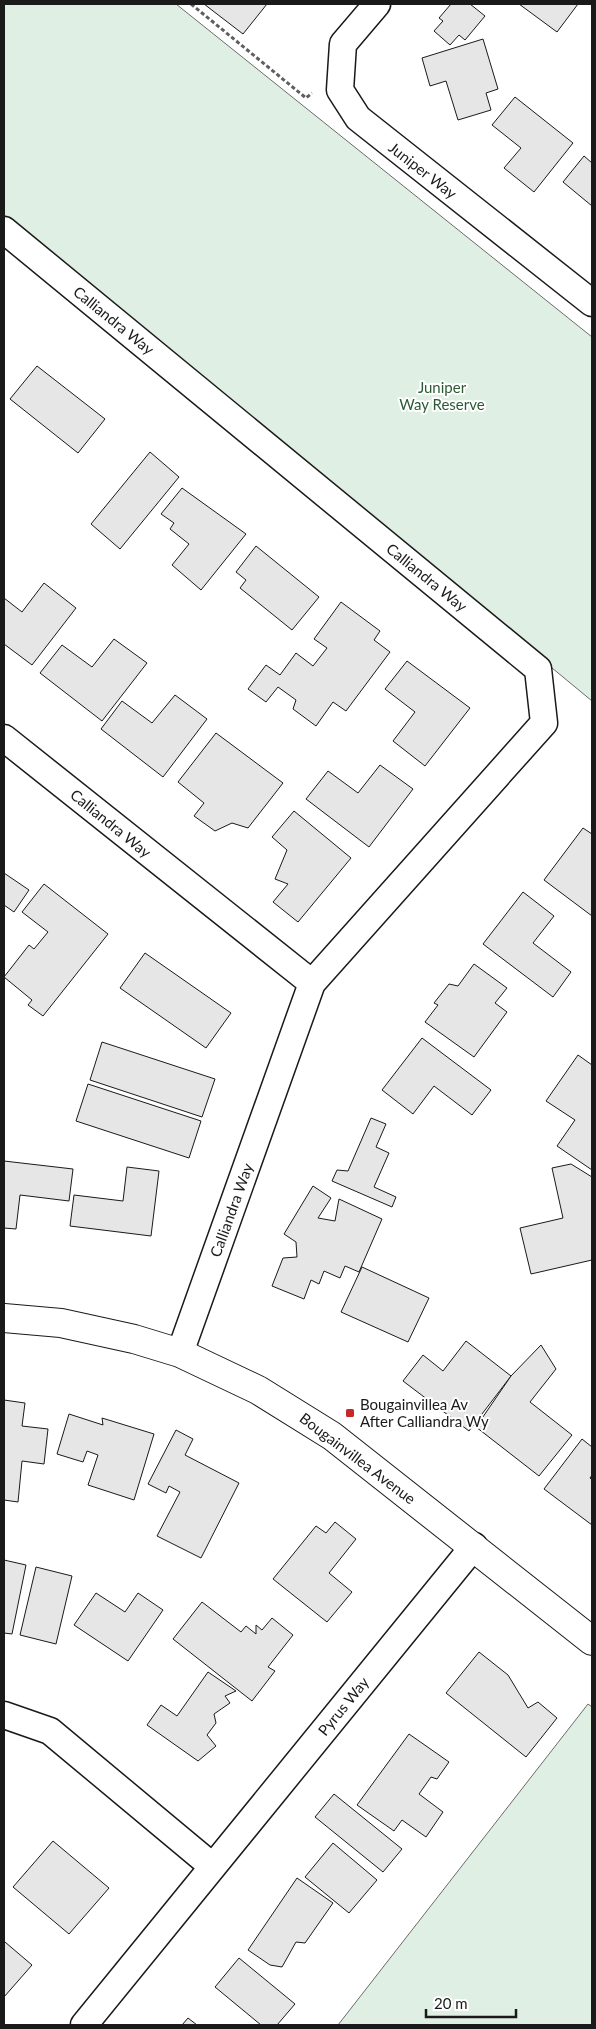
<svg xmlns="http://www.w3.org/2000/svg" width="596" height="2029" viewBox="0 0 596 2029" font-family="Lato,sans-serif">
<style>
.green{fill:#e0efe3;stroke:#6a6a6a}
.building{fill:#e6e6e6;stroke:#1a1a1a}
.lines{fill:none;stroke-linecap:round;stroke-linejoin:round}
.street-casing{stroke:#1a1a1a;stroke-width:29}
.secondary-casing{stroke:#1a1a1a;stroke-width:30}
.path{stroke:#5f5f5f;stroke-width:3;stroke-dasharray:4 2.5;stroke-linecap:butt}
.street{stroke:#fff;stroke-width:26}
.secondary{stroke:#fff;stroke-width:28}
.poi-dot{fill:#c62828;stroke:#fff;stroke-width:2}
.labels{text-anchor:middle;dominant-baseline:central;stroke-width:4;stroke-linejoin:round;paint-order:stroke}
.street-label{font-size:15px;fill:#1a1a1a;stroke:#fff}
.park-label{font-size:15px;fill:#2b5a34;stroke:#fff}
.poi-label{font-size:15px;fill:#1a1a1a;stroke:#fff;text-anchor:start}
</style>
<rect width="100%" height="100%" fill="#fff"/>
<g class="green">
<polygon points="4,4 176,4 592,337 592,701 4,215"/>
<polygon points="588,1704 592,1707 592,2025 338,2025"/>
</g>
<g class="building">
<polygon points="204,4 267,4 243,34"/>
<polygon points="451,4 470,4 485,16 465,40 459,35 450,45 434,31 443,21 439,18"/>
<polygon points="519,4 578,4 557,32"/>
<polygon points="483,39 498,89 486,93 491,110 458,120 446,81 430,86 422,58"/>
<polygon points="515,97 573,143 534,192 504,168 521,148 492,125"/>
<polygon points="584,156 592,163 592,206 563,182"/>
<polygon points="37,366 105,419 78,453 10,399"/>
<polygon points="150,452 179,477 120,549 91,524"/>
<polygon points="182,488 246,534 201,590 172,565 189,544 170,529 174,523 161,514"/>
<polygon points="256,546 319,597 292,630 240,588 246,580 236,572"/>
<polygon points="44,583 76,608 32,665 4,644 4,598 22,612"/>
<polygon points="341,602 380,631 374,640 390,652 346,711 333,702 316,726 293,709 296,700 278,687 266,702 248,689 266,665 280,675 296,653 313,666 327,648 314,639"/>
<polygon points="114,639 147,663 102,721 40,673 62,645 92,667"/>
<polygon points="407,661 470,708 425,766 393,741 415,712 385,689"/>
<polygon points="175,695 207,719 163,777 101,729 122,701 152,723"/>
<polygon points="216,733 283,783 248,828 232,823 215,831 194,816 204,803 178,782"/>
<polygon points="380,765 413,789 369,847 306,799 328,771 358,793"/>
<polygon points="294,811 351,858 298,922 273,902 288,884 275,879 287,850 272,837"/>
<polygon points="583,828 592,834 592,916 544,880"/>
<polygon points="4,873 29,890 14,912 4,905"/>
<polygon points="44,884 108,934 43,1016 28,1005 32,1000 4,977 29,945 34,949 48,932 22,912"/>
<polygon points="523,892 554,916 533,943 571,972 553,997 483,944"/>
<polygon points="145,953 231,1013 206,1048 120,988"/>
<polygon points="474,964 507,988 495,1003 507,1012 474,1057 425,1022 438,1005 434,1003 449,984 458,986"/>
<polygon points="422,1038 491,1090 472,1115 434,1086 413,1114 382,1090"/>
<polygon points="102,1042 215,1079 202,1117 90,1080"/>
<polygon points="578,1055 592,1065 592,1170 557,1146 575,1120 546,1101"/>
<polygon points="88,1084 201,1121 189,1158 76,1121"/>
<polygon points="371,1118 386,1124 376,1147 389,1153 374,1187 396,1197 392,1207 332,1181 337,1170 348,1171"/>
<polygon points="4,1161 73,1169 69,1201 20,1195 16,1229 4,1228"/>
<polygon points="571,1164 592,1177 592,1260 531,1274 520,1228 563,1218 552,1168"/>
<polygon points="127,1167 159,1171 151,1236 70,1226 74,1195 123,1201"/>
<polygon points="313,1186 331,1198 318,1218 335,1221 339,1199 382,1219 359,1272 345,1266 340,1278 324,1271 319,1284 311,1280 304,1299 272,1286 283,1258 297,1257 296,1242 284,1234"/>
<polygon points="362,1267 429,1298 408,1342 341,1312"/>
<polygon points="466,1341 511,1376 469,1431 403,1381 423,1355 443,1371"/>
<polygon points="541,1345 556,1369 530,1402 572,1435 539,1476 476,1427 511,1376"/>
<polygon points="4,1400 25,1403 22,1426 48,1429 44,1464 22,1461 18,1502 4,1500"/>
<polygon points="69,1414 103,1425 102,1418 154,1434 134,1500 88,1485 98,1455 87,1451 83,1462 57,1454"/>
<polygon points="176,1430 193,1439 185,1455 239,1483 201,1558 157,1536 180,1492 169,1486 166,1493 148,1484"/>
<polygon points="582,1439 592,1447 592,1475 590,1478 592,1480 592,1525 544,1489"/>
<polygon points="335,1522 356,1539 329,1573 352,1592 327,1622 273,1579 316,1526 326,1533"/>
<polygon points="4,1560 26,1565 12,1634 4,1633"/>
<polygon points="36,1567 72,1576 56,1644 20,1635"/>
<polygon points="96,1593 125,1612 138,1593 163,1610 128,1661 74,1625"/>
<polygon points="202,1602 241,1632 246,1626 256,1634 256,1625 262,1630 272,1618 293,1635 268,1667 275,1671 252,1701 173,1639"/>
<polygon points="479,1652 508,1675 528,1708 538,1702 557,1718 526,1757 446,1693"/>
<polygon points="208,1672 236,1691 225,1696 230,1703 214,1714 216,1723 207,1735 216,1746 198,1761 147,1725 161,1705 177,1716"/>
<polygon points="409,1734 449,1762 437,1779 431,1777 419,1794 443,1812 426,1837 402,1820 394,1831 357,1805"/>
<polygon points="334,1794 402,1849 383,1872 315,1817"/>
<polygon points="53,1841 109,1888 69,1934 13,1887"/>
<polygon points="333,1843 377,1880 349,1913 305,1877"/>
<polygon points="297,1878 333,1903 305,1943 296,1942 282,1967 270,1965 248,1950"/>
<polygon points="5,1942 32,1965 4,1997 4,1943"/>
<polygon points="239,1958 295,2004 277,2025 261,2025 215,1987"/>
<polygon points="188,2018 197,2025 182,2025"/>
</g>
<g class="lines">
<g class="street-casing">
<g id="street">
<polyline points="377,4 343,44 340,90 358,118 592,303"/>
<polyline points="4,230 538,669 544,723 312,983 180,1353"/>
<polyline points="4,738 312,983"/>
<polyline points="4,1715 50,1731 212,1866"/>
<polyline points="84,2025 474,1546"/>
</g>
</g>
<g class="secondary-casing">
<polyline id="secondary" points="4,1318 61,1323 134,1339 180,1353 258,1390 332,1436 592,1641"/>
</g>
<polyline class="path" points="191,4 306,98 312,93"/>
<use href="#street" class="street"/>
<use href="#secondary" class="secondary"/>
</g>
<rect class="poi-dot" x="345" y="1408" width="10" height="10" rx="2.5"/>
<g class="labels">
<g class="street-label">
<text transform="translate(423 170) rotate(38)">Juniper Way</text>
<text transform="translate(114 320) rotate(39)">Calliandra Way</text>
<text transform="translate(427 577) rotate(39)">Calliandra Way</text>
<text transform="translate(111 823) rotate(39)">Calliandra Way</text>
<text transform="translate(231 1210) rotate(-70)">Calliandra Way</text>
<text transform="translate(358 1458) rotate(37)">Bougainvillea Avenue</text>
<text transform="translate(343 1706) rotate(-51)">Pyrus Way</text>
</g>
<g class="park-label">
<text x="442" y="387">Juniper<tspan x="442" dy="17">Way Reserve</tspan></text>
</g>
<g class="poi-label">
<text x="360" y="1404">Bougainvillea Av<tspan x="360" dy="17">After Calliandra Wy</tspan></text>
</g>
</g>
<rect width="596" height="2029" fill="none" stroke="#1a1a1a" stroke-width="10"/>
<path d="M426 2009v8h90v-8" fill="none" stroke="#1a1a1a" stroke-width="2.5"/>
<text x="434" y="2009" font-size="15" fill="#1a1a1a" stroke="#ffffff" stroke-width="4" paint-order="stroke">20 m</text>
</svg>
